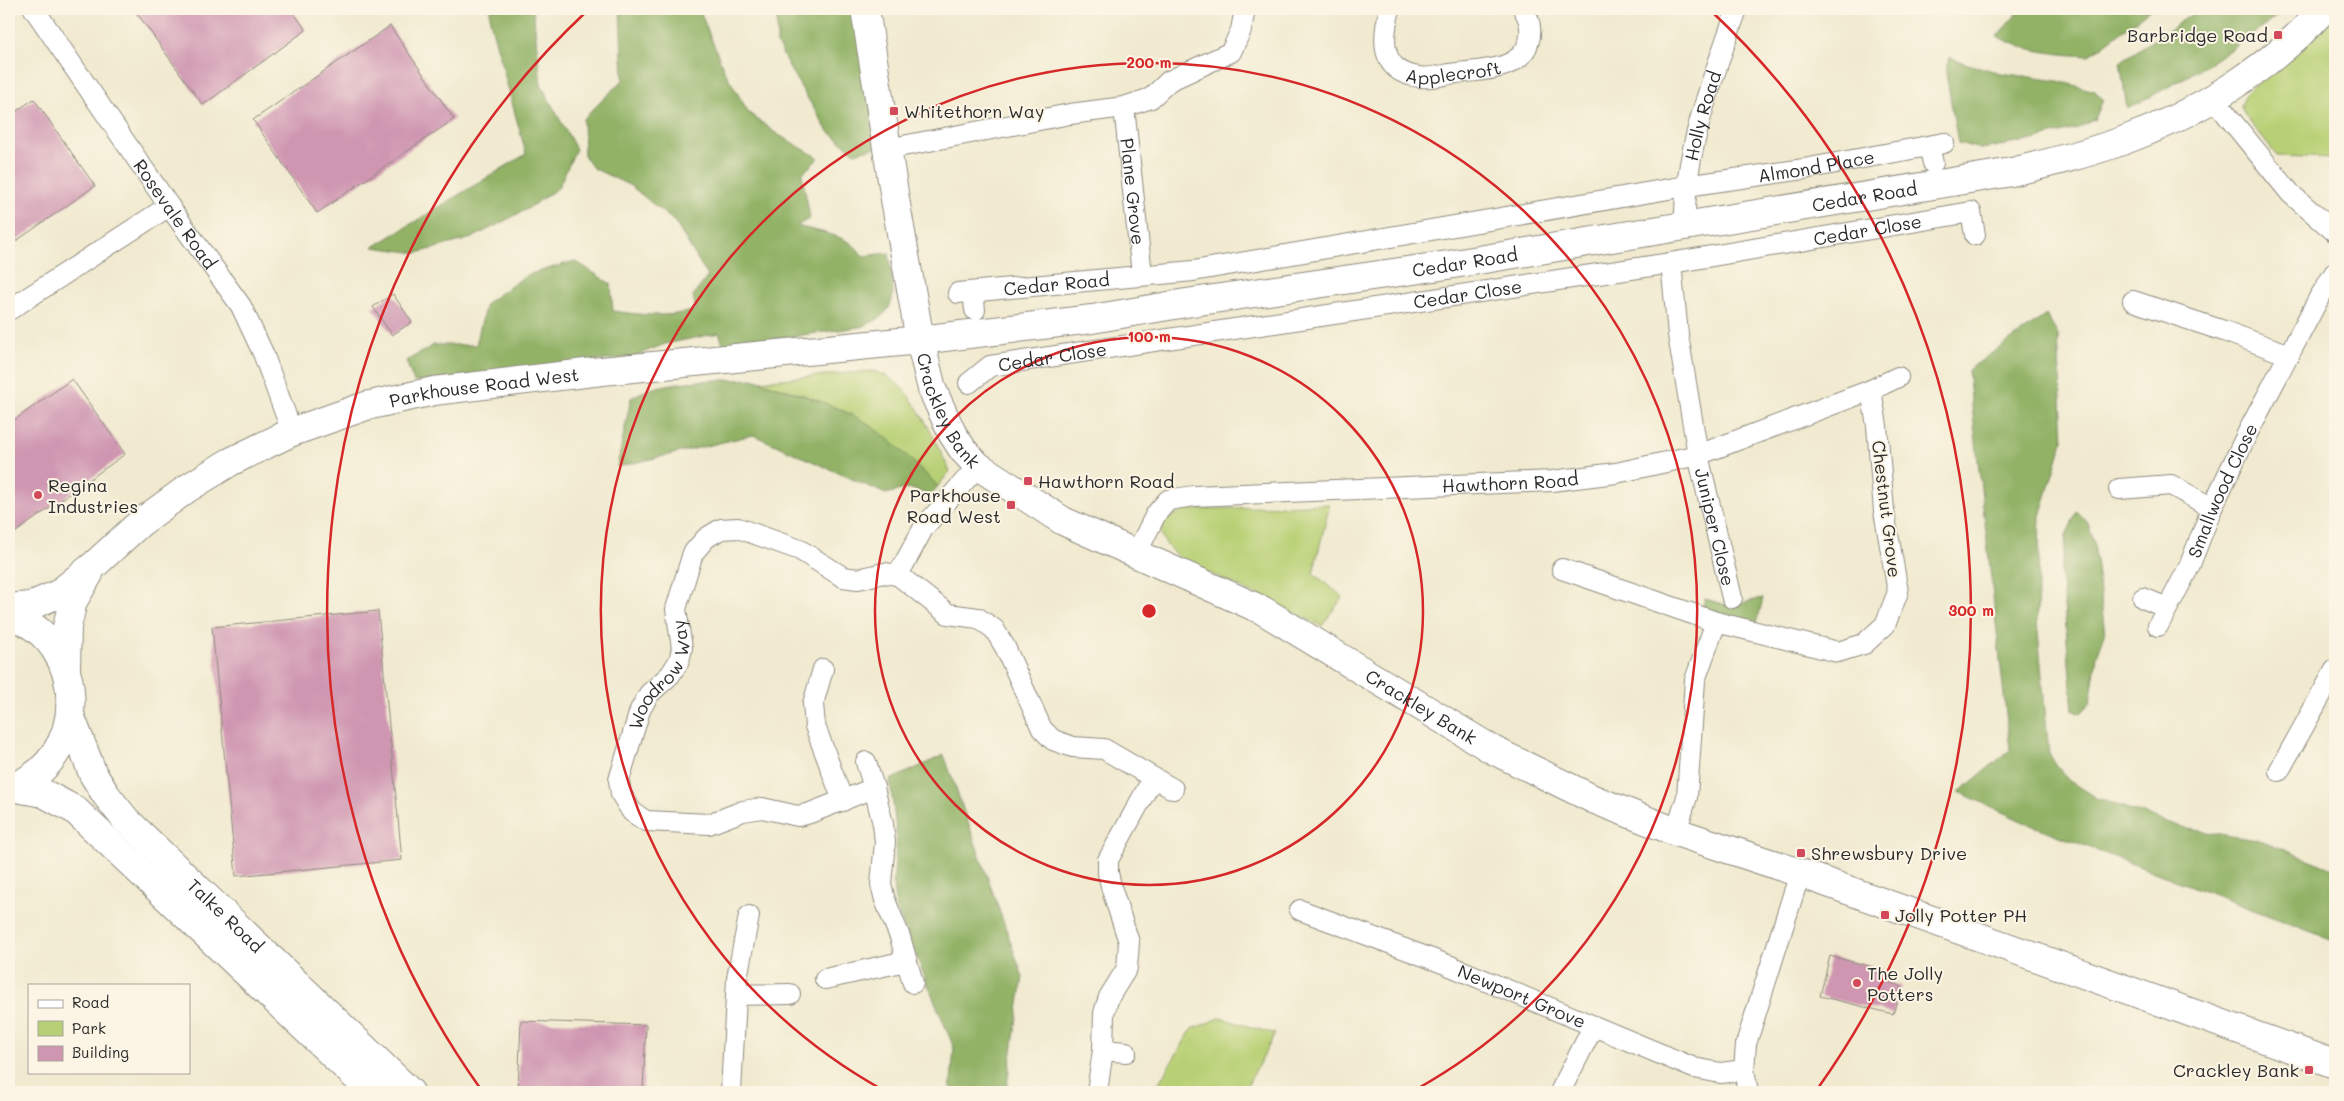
<svg xmlns="http://www.w3.org/2000/svg" width="2344" height="1101" viewBox="0 0 2344 1101" font-family="Mali,sans-serif">
<style>
.green{fill:#b8d075;stroke:#727e50}
.forest{fill:#92b266;stroke:#5e6e48}
.building{fill:#cf96b1}
.lines{fill:none;stroke-linecap:round;stroke-linejoin:round}
.street-casing{stroke:#8e8a7e;stroke-width:22}
.secondary-casing{stroke:#8e8a7e;stroke-width:30}
.highway-casing{stroke:#8e8a7e;stroke-width:30}
.street{stroke:#fff;stroke-width:20}
.secondary{stroke:#fff;stroke-width:28}
.highway{stroke:#fff;stroke-width:28}
.ring{fill:none;stroke:#d62828;stroke-width:2.5}
.poi-dot{fill:#d1495b;stroke:#fcf5e5;stroke-width:2}
.labels{text-anchor:middle;dominant-baseline:central;stroke-width:4;stroke-linejoin:round;paint-order:stroke}
.poi-label{font-size:18px;fill:#2b2b2b;stroke:#fcf5e5;text-anchor:start}
.street-label{font-size:18px;fill:#2b2b2b;stroke:#fcf5e5}
.centre{fill:#d62828;stroke:#fcf5e5;stroke-width:2.5}
.ring-label{font-size:15px;text-anchor:middle;font-weight:bold;fill:#d62828;stroke:#fcf5e5;stroke-width:4;stroke-linejoin:round;paint-order:stroke}
</style>
<rect width="100%" height="100%" fill="#fcf5e5"/>
<filter id="ink" filterUnits="userSpaceOnUse"><feTurbulence type="fractalNoise" baseFrequency=".02" numOctaves="2"/><feDisplacementMap in="SourceGraphic" scale="10" xChannelSelector="R" yChannelSelector="G"/><feConvolveMatrix kernelMatrix="1 2 1 2 8 2 1 2 1" color-interpolation-filters="sRGB"/></filter>
<filter id="wash" filterUnits="userSpaceOnUse"><feTurbulence type="fractalNoise" baseFrequency=".0096" numOctaves="4" result="noise"/><feDisplacementMap in="SourceGraphic" scale="20" xChannelSelector="R" yChannelSelector="G"/><feGaussianBlur stdDeviation="1.12" result="paint"/><feColorMatrix in="noise" values="0 0 0 0 0 0 0 0 0 0 0 0 0 0 0 0 0 1.4 0 .05"/><feComposite in="paint" operator="in"/></filter>
<g filter="url(#wash)">
<rect width="100%" height="100%" fill="#f1ead0"/>
<g class="green">
<polygon points="2335,16 2335,158 2277,156 2246,117 2241,106 2246,94"/>
<path d="M872 371C911 377 933 439 950 471L938 486 902 452 865 422 807 396 758 381Z"/>
<path d="M1330 504 1313 573 1343 597 1322 626 1184 561C1157 541 1150 522 1187 510Z"/>
<polygon points="1220,1018 1275,1034 1244,1092 1153,1092 1192,1029"/>
</g>
<g class="forest">
<polygon points="490,9 533,9 541,85 576,149 558,188 527,209 472,238 417,253 373,247 526,154 490,21"/>
<path d="M620 9H699L725 72 749 113 777 134 819 158 802 174 810 218 797 226C817 232 853 235 862 256L889 253C893 290 903 313 860 327L724 346 719 333 665 344 632 357 414 382 406 361 434 345H476L486 303 527 275 575 261 611 284 613 311C641 315 669 318 696 310L693 296 708 276 675 222 631 186 593 168 584 155 583 119 623 80Z"/>
<polygon points="777,9 855,9 877,147 855,153 827,130 791,71 777,43"/>
<path d="M2021 9H2151L2089 56C2056 54 2026 52 1997 36Z"/>
<path d="M2200 9H2286C2237 49 2183 80 2127 109L2120 62Z"/>
<polygon points="1950,57 1964,63 2001,73 2058,81 2095,91 2103,100 2095,119 2076,129 2029,141 1981,149 1958,143 1946,73"/>
<polygon points="2046,315 2058,335 2063,441 2040,516 2037,620 2049,754 2068,780 2096,798 2188,829 2263,841 2335,870 2335,941 2028,824 1959,792 2010,750 1968,370"/>
<path d="M753 379C788 391 834 403 865 422 892 439 915 464 938 486L931 495 908 488 886 494 753 435 617 467 631 398C662 378 717 381 753 379Z"/>
<polygon points="2077,511 2088,523 2094,543 2105,634 2097,656 2090,703 2081,713 2073,711 2061,570 2066,536"/>
<polygon points="1763,598 1757,623 1701,611 1705,599 1730,606"/>
<polygon points="944,755 1023,977 1006,1092 950,1092 954,1048 896,907 893,886 897,838 890,780"/>
</g>
<g id="blocks">
<g class="building">
<polygon points="134,9 291,9 306,30 203,105"/>
<polygon points="390,26 454,119 317,213 253,120"/>
<polygon points="34,99 95,186 9,246 9,116"/>
<polygon points="393,294 412,322 392,335 373,307"/>
<polygon points="72,379 125,454 9,537 9,424"/>
<polygon points="378,611 402,860 236,876 212,627"/>
<polygon points="1830,956 1884,970 1881,980 1901,986 1893,1014 1820,996"/>
<polygon points="521,1021 646,1025 643,1092 518,1092"/>
</g>
</g>
</g>
<g filter="url(#ink)">
<use href="#blocks" fill-opacity="0" stroke="#8e8a7e" stroke-width="1"/>
<g class="lines">
<g class="street-casing">
<g id="street">
<path id="s1" d="M34 9 169 206 241 306 263 353 292 432"/>
<path id="s2" d="M1390 9C1382 38 1379 72 1419 77 1431 79 1446 74 1457 73 1482 70 1521 71 1529 41 1532 29 1530 19 1523 9"/>
<polyline points="2213,98 2291,194 2335,232"/>
<path id="s3" d="M1124 107 1142 275"/>
<polyline points="1929,146 1933,163"/>
<polyline points="887,149 1070,114 1124,107 1151,98 1169,81 1231,52 1241,30 1245,9"/>
<path id="s4" d="M1685 226C1683 152 1713 78 1737 9"/>
<path id="s5" d="M1671 263 1678 335 1698 455 1732 598"/>
<polyline points="973,292 975,310"/>
<path id="s6" d="M958 293 1193 271 1686 186 1804 169 1944 143"/>
<polyline points="2133,301 2224,331 2289,355"/>
<polyline points="9,310 169,206"/>
<path id="s7" d="M969 383 990 366 1671 263 1971 212 1975 235"/>
<polyline points="2119,489 2171,485 2212,508"/>
<path id="s8" d="M1136 554 1156 514 1168 500 1194 496 1552 481 1616 473 1698 455 1871 390 1898 377"/>
<polyline points="1562,569 1716,622 1838,652 1864,644 1885,625 1898,592 1884,511 1877,426 1871,390"/>
<polyline points="898,575 948,614 978,618 994,629 1005,647 1042,729 1053,740 1073,747 1104,749 1173,789"/>
<polyline points="2143,598 2167,608"/>
<path id="s9" d="M2158 626 2189 567 2212 508 2248 432 2319 298 2335 272"/>
<polyline points="823,669 813,704 815,726 843,801"/>
<polyline points="866,762 874,788"/>
<polyline points="2279,771 2335,670"/>
<polyline points="1676,832 1687,797 1695,680 1716,622"/>
<path id="s10" d="M1300 910 1448 965 1694 1068 1721 1073 1744 1070"/>
<polyline points="825,979 906,961"/>
<path id="s11" d="M913 983 900 937 885 900 881 884 885 842 883 824 874 788 810 813 798 816 762 808 743 811 709 824 646 821 632 812 621 794 619 780 640 710 649 694 670 675 679 661 682 648 676 609 693 553 706 538 721 529 738 528 800 550 843 577 858 579 884 573 898 575 924 527 978 466"/>
<polyline points="736,995 790,994"/>
<polyline points="1103,1050 1126,1052"/>
<polyline points="731,1092 737,978 749,916"/>
<polyline points="1097,1092 1103,1050 1104,1013 1109,997 1127,968 1129,942 1112,890 1108,873 1108,860 1153,778"/>
<polyline points="1560,1092 1593,1027"/>
<polyline points="1748,1092 1744,1070 1746,1044 1800,873"/>
</g>
</g>
<g class="secondary-casing">
<g id="secondary">
<path id="s12" d="M865 9 895 199 920 340 932 389 952 433 963 450 978 466 1063 521 1262 610 1493 750 1593 799 1676 832 1800 873 2335 1064"/>
<path id="s13" d="M9 608 30 606 58 594 93 566 140 523 188 488 230 462 292 432 366 406 434 391 602 371 920 340 1092 319 1186 303 1448 265 2012 172C2049 163 2086 154 2122 141 2197 114 2271 68 2324 9"/>
<polyline points="66,669 67,627 73,601 89,574"/>
</g>
</g>
<g class="highway-casing">
<g id="highway">
<path d="M9 615C91 641 91 762 9 788"/>
<path id="s14" d="M70 715 93 774 106 795 126 820 410 1092"/>
<polyline points="11,787 43,793 75,810 372,1092"/>
</g>
</g>
<use href="#street" class="street"/>
<use href="#secondary" class="secondary"/>
<use href="#highway" class="highway"/>
</g>
</g>
<g class="ring">
<circle cx="1149" cy="611" r="274"/>
<path d="M883 1090A548 548 0 1 1 1415 1090"/>
<path d="M480 1088A822 822 0 0 1 588 10M1710 10A822 822 0 0 1 1818 1088"/>
</g>
<g class="poi-dot">
<rect x="2273" y="30" width="10" height="10" rx="2.5"/>
<rect x="889" y="106" width="10" height="10" rx="2.5"/>
<rect x="1023" y="476" width="10" height="10" rx="2.5"/>
<circle cx="38" cy="495" r="5"/>
<rect x="1006" y="500" width="10" height="10" rx="2.5"/>
<rect x="1796" y="848" width="10" height="10" rx="2.5"/>
<rect x="1880" y="910" width="10" height="10" rx="2.5"/>
<circle cx="1857" cy="983" r="5"/>
<rect x="2304" y="1065" width="10" height="10" rx="2.5"/>
</g>
<g class="labels">
<g class="poi-label">
<text x="2268" y="35" text-anchor="end">Barbridge Road</text>
<text x="904" y="111">Whitethorn Way</text>
<text x="1038" y="481">Hawthorn Road</text>
<text x="48" y="485">Regina<tspan x="48" dy="21">Industries</tspan></text>
<text x="1001" y="495" text-anchor="end">Parkhouse<tspan x="1001" dy="21">Road West</tspan></text>
<text x="1811" y="853">Shrewsbury Drive</text>
<text x="1895" y="915">Jolly Potter PH</text>
<text x="1867" y="973">The Jolly<tspan x="1867" dy="21">Potters</tspan></text>
<text x="2299" y="1070" text-anchor="end">Crackley Bank</text>
</g>
<g class="street-label">
<text stroke="none"><textPath href="#s2" startOffset="122">Applecroft</textPath></text>
<text stroke="none"><textPath href="#s4" startOffset="112">Holly Road</textPath></text>
<text stroke="none"><textPath href="#s6" startOffset="868">Almond Place</textPath></text>
<text stroke="none"><textPath href="#s3" startOffset="85">Plane Grove</textPath></text>
<text stroke="none"><textPath href="#s13" startOffset="1930">Cedar Road</textPath></text>
<text stroke="none"><textPath href="#s1" startOffset="249">Rosevale Road</textPath></text>
<text stroke="none"><textPath href="#s7" startOffset="915">Cedar Close</textPath></text>
<text stroke="none"><textPath href="#s13" startOffset="1525">Cedar Road</textPath></text>
<text stroke="none"><textPath href="#s6" startOffset="99">Cedar Road</textPath></text>
<text stroke="none"><textPath href="#s7" startOffset="510">Cedar Close</textPath></text>
<text stroke="none"><textPath href="#s7" startOffset="90">Cedar Close</textPath></text>
<text stroke="none"><textPath href="#s13" startOffset="536">Parkhouse Road West</textPath></text>
<text stroke="none"><textPath href="#s12" startOffset="412">Crackley Bank</textPath></text>
<text stroke="none"><textPath href="#s8" startOffset="406">Hawthorn Road</textPath></text>
<text stroke="none"><textPath href="#s9" startOffset="150">Smallwood Close</textPath></text>
<text transform="translate(1887 509) rotate(83)">Chestnut Grove</text>
<text stroke="none"><textPath href="#s5" startOffset="268">Juniper Close</textPath></text>
<text stroke="none"><textPath href="#s11" startOffset="606">Woodrow Way</textPath></text>
<text stroke="none"><textPath href="#s12" startOffset="982">Crackley Bank</textPath></text>
<text stroke="none"><textPath href="#s14" startOffset="258">Talke Road</textPath></text>
<text stroke="none"><textPath href="#s10" startOffset="238">Newport Grove</textPath></text>
</g>
</g>
<circle cx="1149" cy="611" r="8" class="centre"/>
<g class="ring-label">
<text x="1149" y="68">200 m</text>
<text x="1149" y="342">100 m</text>
<text x="1971" y="616">300 m</text>
</g>
<rect width="2344" height="1101" fill="none" stroke="#fcf5e5" stroke-width="30"/>
<rect x="28" y="984" width="162" height="90" fill="#fcf5e5" stroke="#a8a49b"/>
<rect x="38" y="1000" width="25" height="8" fill="#ffffff" stroke="#a8a49b"/>
<text x="72" y="1008" font-size="15" fill="#2b2b2b">Road</text>
<rect x="38" y="1021" width="25" height="15" fill="#b8d075" stroke="#a8a49b"/>
<text x="72" y="1034" font-size="15" fill="#2b2b2b">Park</text>
<rect x="38" y="1046" width="25" height="15" fill="#cf96b1" stroke="#a8a49b"/>
<text x="72" y="1058" font-size="15" fill="#2b2b2b">Building</text>
</svg>
